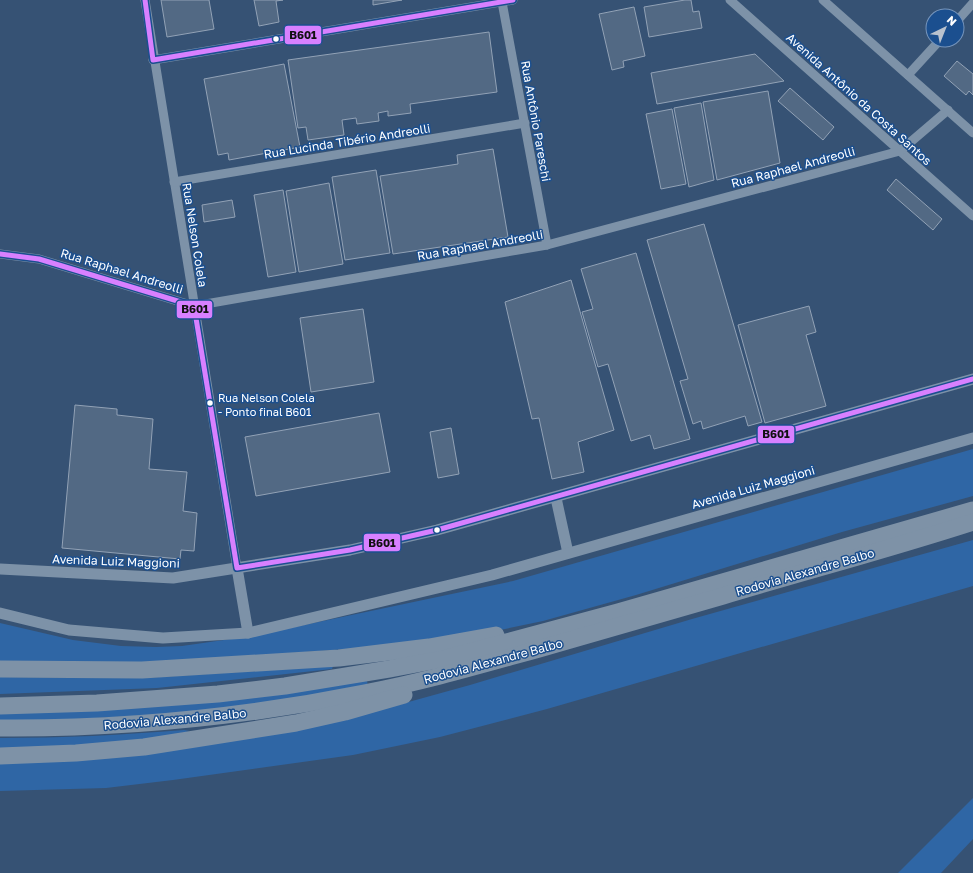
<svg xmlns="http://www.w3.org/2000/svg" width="973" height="873" viewBox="0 0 973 873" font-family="'Golos Text',sans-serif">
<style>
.green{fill:#2f66a5}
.building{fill:#526984;stroke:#92a2b6}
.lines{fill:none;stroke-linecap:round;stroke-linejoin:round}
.minor{stroke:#7d92a8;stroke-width:9}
.tertiary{stroke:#7d92a8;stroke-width:11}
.motorway{stroke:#7e92a7;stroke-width:17}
.bus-1-casing{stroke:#1b4f8f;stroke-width:8}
.bus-1{stroke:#d880ff;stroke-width:5}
.bus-dot{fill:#fff;stroke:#1b4f8f;stroke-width:1.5}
.labels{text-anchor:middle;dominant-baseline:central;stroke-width:3;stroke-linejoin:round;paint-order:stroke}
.bus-label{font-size:11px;fill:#fff;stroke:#1b4f8f;text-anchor:start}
.street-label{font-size:12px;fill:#fff;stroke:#1b4f8f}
.line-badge{stroke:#1b4f8f;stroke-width:1.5}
.pale-badge-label{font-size:11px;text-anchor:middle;font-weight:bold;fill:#111}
</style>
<rect width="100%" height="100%" fill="#365274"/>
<g class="green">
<polygon points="973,449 973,496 842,532 636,595 543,621 471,636 415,644 156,663 0,663 0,623 73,640 121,646 156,647 182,646 252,636 513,581"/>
<polygon points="973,540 973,586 547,709 440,737 353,755 173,780 106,788 0,791 0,762 358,716 470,685 692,619"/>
<polygon points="333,666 332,669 157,688 0,694 0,677 144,678"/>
<polygon points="367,680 368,688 210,712 0,723 0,712"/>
<path d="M184 730 190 731 135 743 0 750V738C62 738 123 735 184 730Z"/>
<polygon points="973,798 973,839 941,873 898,873"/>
</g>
<g class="building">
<polygon points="161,0 209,0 214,29 167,37"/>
<polygon points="254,0 283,0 276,1 279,22 259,26"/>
<polygon points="373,0 402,0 373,5"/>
<polygon points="685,0 691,0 693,12 699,11 702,28 649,37 644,7"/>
<polygon points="634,7 645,56 623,61 624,67 612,70 599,14"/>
<polygon points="489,32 497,92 410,104 411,113 388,116 388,111 378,113 379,121 357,124 356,118 342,120 344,135 308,140 306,127 298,128 288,60"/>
<polygon points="755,54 784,81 657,104 651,73"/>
<polygon points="957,61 973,74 973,95 969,91 966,95 944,76"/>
<polygon points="284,64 300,147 229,160 228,153 218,155 204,79"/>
<polygon points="790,88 834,127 823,140 778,101"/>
<polygon points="768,91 780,163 717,180 703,102"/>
<polygon points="701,103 714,180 689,187 674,108"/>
<polygon points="672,109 686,184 661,189 646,114"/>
<polygon points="493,149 508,237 393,254 380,176 458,164 457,155"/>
<polygon points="376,170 390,253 345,260 332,177"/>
<polygon points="896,179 942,219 933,230 887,190"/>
<polygon points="329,183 343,264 299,272 286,191"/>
<polygon points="283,190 296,272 268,277 254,195"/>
<polygon points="232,200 235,217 204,222 202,205"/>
<polygon points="704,224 762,422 748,426 745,416 703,429 701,421 693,424 680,381 688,379 647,240"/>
<polygon points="636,253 690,439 654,449 650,435 631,441 608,364 598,367 582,312 593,309 581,269"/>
<polygon points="571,280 614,430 578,442 584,472 552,479 539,418 532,419 505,302"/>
<polygon points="809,306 816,332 806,335 826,406 765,423 738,325"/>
<polygon points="363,309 374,382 311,392 300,318"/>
<polygon points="75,405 117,409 117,415 153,419 149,469 187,472 183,511 197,513 194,551 181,550 180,559 62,548"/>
<polygon points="379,413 390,472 256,496 245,437"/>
<polygon points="451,428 459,474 438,478 430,432"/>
</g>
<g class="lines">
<g class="minor">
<polyline points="145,0 237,568"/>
<polyline points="730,0 973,216"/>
<polyline points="823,0 973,133"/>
<polyline points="502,2 547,245"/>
<polyline points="957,21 973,3"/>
<polyline points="153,60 513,0"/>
<polyline points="908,75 940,40"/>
<polyline points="174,182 525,123"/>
<polyline points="0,254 39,259 194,306 547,245 900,151 948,110"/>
</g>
<g class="tertiary">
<polyline points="556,498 568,553"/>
<polyline points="237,568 248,633"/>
<polyline points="0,569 173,578 350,550 437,530 973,379"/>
<polyline points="0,613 69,630 163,638 248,633 492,575 973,438"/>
</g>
<g class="motorway">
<polyline points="0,669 142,670 339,658 429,647 496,635"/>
<polyline points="0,706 97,703 218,694 285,686 389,669 443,659 618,612 973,510"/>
<path d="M0 728C122 729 244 717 364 693 423 682 481 665 539 649 600 631 662 614 723 596 806 571 890 549 973 522"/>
<polyline points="0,756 76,753 144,747 296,723 345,712 404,695"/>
</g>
<g class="bus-1-casing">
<g id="bus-1">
<polyline points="145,0 153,60 513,0"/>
<polyline points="0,254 39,259 194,306 237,568 350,550 437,530 973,379"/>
</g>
</g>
<use href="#bus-1" class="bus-1"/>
</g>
<g class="bus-dot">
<circle cx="276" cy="39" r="3.5"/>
<circle cx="210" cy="403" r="3.5"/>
<circle cx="437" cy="530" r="3.5"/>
</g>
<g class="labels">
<g class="bus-label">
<text x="218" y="397">Rua Nelson Colela<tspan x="218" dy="14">- Ponto final B601</tspan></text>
</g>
<g class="street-label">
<text transform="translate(859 99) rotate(42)">Avenida Antônio da Costa Santos</text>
<text transform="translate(536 121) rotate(80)">Rua Antônio Pareschi</text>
<text transform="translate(347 141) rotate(-9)">Rua Lucinda Tibério Andreolli</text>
<text transform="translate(793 167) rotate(-15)">Rua Raphael Andreolli</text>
<text transform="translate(195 235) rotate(81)">Rua Nelson Colela</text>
<text transform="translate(480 245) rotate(-10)">Rua Raphael Andreolli</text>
<text transform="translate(122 271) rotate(17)">Rua Raphael Andreolli</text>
<text transform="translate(753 487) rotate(-16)">Avenida Luiz Maggioni</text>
<text transform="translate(116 561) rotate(2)">Avenida Luiz Maggioni</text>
<text transform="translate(805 572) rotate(-16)">Rodovia Alexandre Balbo</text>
<text transform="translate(493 661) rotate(-15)">Rodovia Alexandre Balbo</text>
<text transform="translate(175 719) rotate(-5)">Rodovia Alexandre Balbo</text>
</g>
</g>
<g class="line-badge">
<rect x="284" y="25" width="38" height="20" rx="4" fill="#d880ff"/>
<rect x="176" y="300" width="37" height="19" rx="4" fill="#d880ff"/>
<rect x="757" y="425" width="38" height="19" rx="4" fill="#d880ff"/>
<rect x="363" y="533" width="38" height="19" rx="4" fill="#d880ff"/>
</g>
<g class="pale-badge-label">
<text x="303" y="39">B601</text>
<text x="195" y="313">B601</text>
<text x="776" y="438">B601</text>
<text x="382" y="547">B601</text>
</g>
<g transform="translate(945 28) rotate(43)"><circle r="19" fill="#1b4f8f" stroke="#7695bc"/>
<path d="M0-3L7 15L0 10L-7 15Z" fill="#b9c2ce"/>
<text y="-6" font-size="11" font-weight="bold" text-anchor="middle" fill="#ffffff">N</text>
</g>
</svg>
